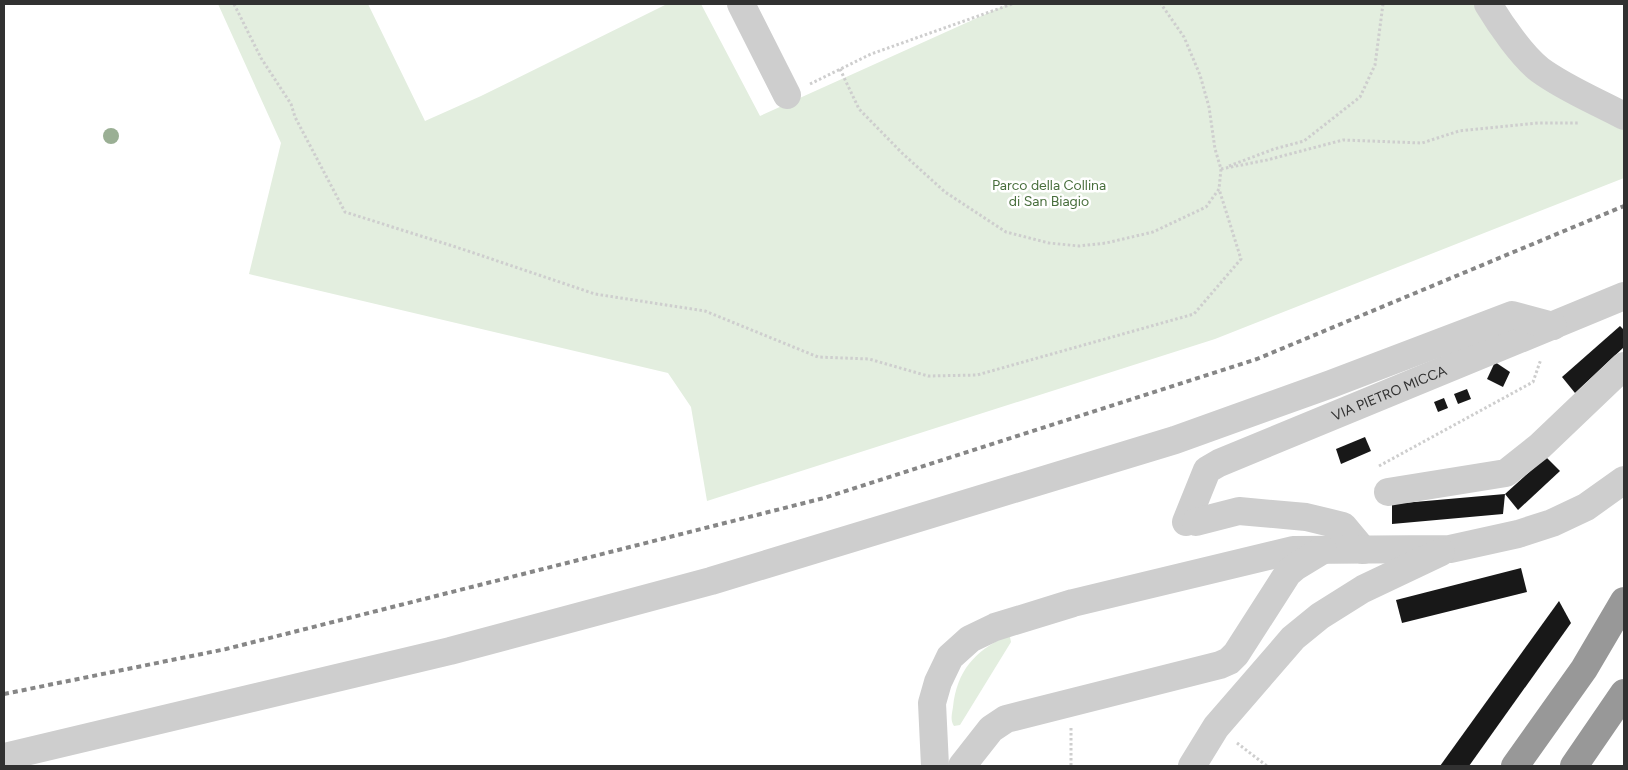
<svg xmlns="http://www.w3.org/2000/svg" width="1628" height="770" viewBox="0 0 1628 770" font-family="Figtree,sans-serif">
<style>
.green{fill:#e3eedf}
.building{fill:#181818}
.lines{fill:none;stroke-linecap:round;stroke-linejoin:round}
.path{stroke:#cecece;stroke-width:3;stroke-dasharray:2.5 2.5;stroke-linecap:butt}
.minor{stroke:#cecece;stroke-width:28}
.highway{stroke:#989898;stroke-width:28}
.rail{stroke:#868686;stroke-width:4;stroke-dasharray:5 4;stroke-linecap:butt}
.tree{fill:#9aaf94}
.labels{text-anchor:middle;dominant-baseline:central;stroke-width:5;stroke-linejoin:round;paint-order:stroke}
.park-label{font-size:14px;fill:#486e3c;stroke:#fff}
.street-label{font-size:14px;fill:#313131;stroke:#fff}
</style>
<rect width="100%" height="100%" fill="#fff"/>
<g class="green">
<polygon points="218,4 368,4 425,121 481,96 667,4 701,4 760,116 1008,4 1501,4 1540,58 1624,111 1624,178 1215,339 707,501 691,407 668,373 249,274 281,143"/>
<path d="M1006 636 1010 637 1011 642 960 725 954 726C950 720 952 714 953 707 957 671 974 652 1006 636Z"/>
</g>
<g class="building">
<polygon points="1620,326 1624,330 1624,347 1575,393 1562,377"/>
<polygon points="1495,362 1510,372 1503,387 1487,379"/>
<polygon points="1467,389 1471,399 1458,404 1454,394"/>
<polygon points="1444,398 1448,408 1438,412 1434,402"/>
<polygon points="1365,437 1371,451 1341,464 1336,449"/>
<polygon points="1546,457 1560,471 1518,510 1505,494"/>
<polygon points="1505,494 1503,514 1392,524 1392,504"/>
<polygon points="1521,568 1527,592 1402,623 1396,600"/>
<polygon points="1559,601 1571,623 1469,766 1440,766"/>
</g>
<g class="lines">
<g class="path">
<polyline points="234,4 261,58 291,104 295,117 345,212 462,249 595,294 705,311 818,357 869,359 928,376 977,375 1194,314 1241,259 1219,189"/>
<polyline points="840,69 859,109 902,153 945,192 1006,232 1049,243 1079,246 1106,243 1153,232 1206,207 1219,189 1221,169 1215,149 1209,107 1200,75 1184,37 1161,4"/>
<polyline points="810,84 871,54 1012,4"/>
<polyline points="1229,166 1274,149 1304,141 1360,97 1375,65 1383,4"/>
<polyline points="1221,169 1267,160 1343,140 1422,143 1459,131 1538,123 1578,123"/>
<polyline points="1379,466 1533,382 1541,359"/>
<polyline points="1071,728 1071,766"/>
<polyline points="1237,743 1267,766"/>
</g>
<g class="minor">
<polyline points="741,4 787,95"/>
<path d="M1488 4C1500 24 1522 56 1540 70 1566 89 1596 101 1624 116"/>
<polyline points="1388,492 1506,473 1540,446 1624,366"/>
<path id="s1" d="M1186 522 1207 470 1219 463 1624 296"/>
<polyline points="1196,522 1239,511 1306,517 1343,526 1363,550"/>
<polyline points="4,757 450,651 711,581 1175,440 1331,384 1512,315 1553,326"/>
<polyline points="935,766 932,703 938,682 950,657 970,639 995,627 1073,603 1293,550 1450,549 1518,534 1552,523 1586,507 1624,480"/>
<polyline points="962,766 991,729 1006,719 1220,665 1229,661 1236,654 1288,573 1295,567 1323,550"/>
<polyline points="1192,766 1216,727 1293,638 1320,616 1363,589 1441,552"/>
</g>
<g class="highway">
<polyline points="1515,766 1584,669 1624,601"/>
<polyline points="1574,766 1624,693"/>
</g>
<polyline class="rail" points="4,694 226,649 824,498 1257,359 1624,206"/>
</g>
<circle class="tree" cx="111" cy="136" r="8"/>
<g class="labels">
<g class="park-label">
<text x="1049" y="185">Parco della Collina<tspan x="1049" dy="16">di San Biagio</tspan></text>
</g>
<g class="street-label">
<text stroke="none"><textPath href="#s1" startOffset="254">VIA PIETRO MICCA</textPath></text>
</g>
</g>
<rect width="1628" height="770" fill="none" stroke="#313131" stroke-width="10"/>
</svg>
